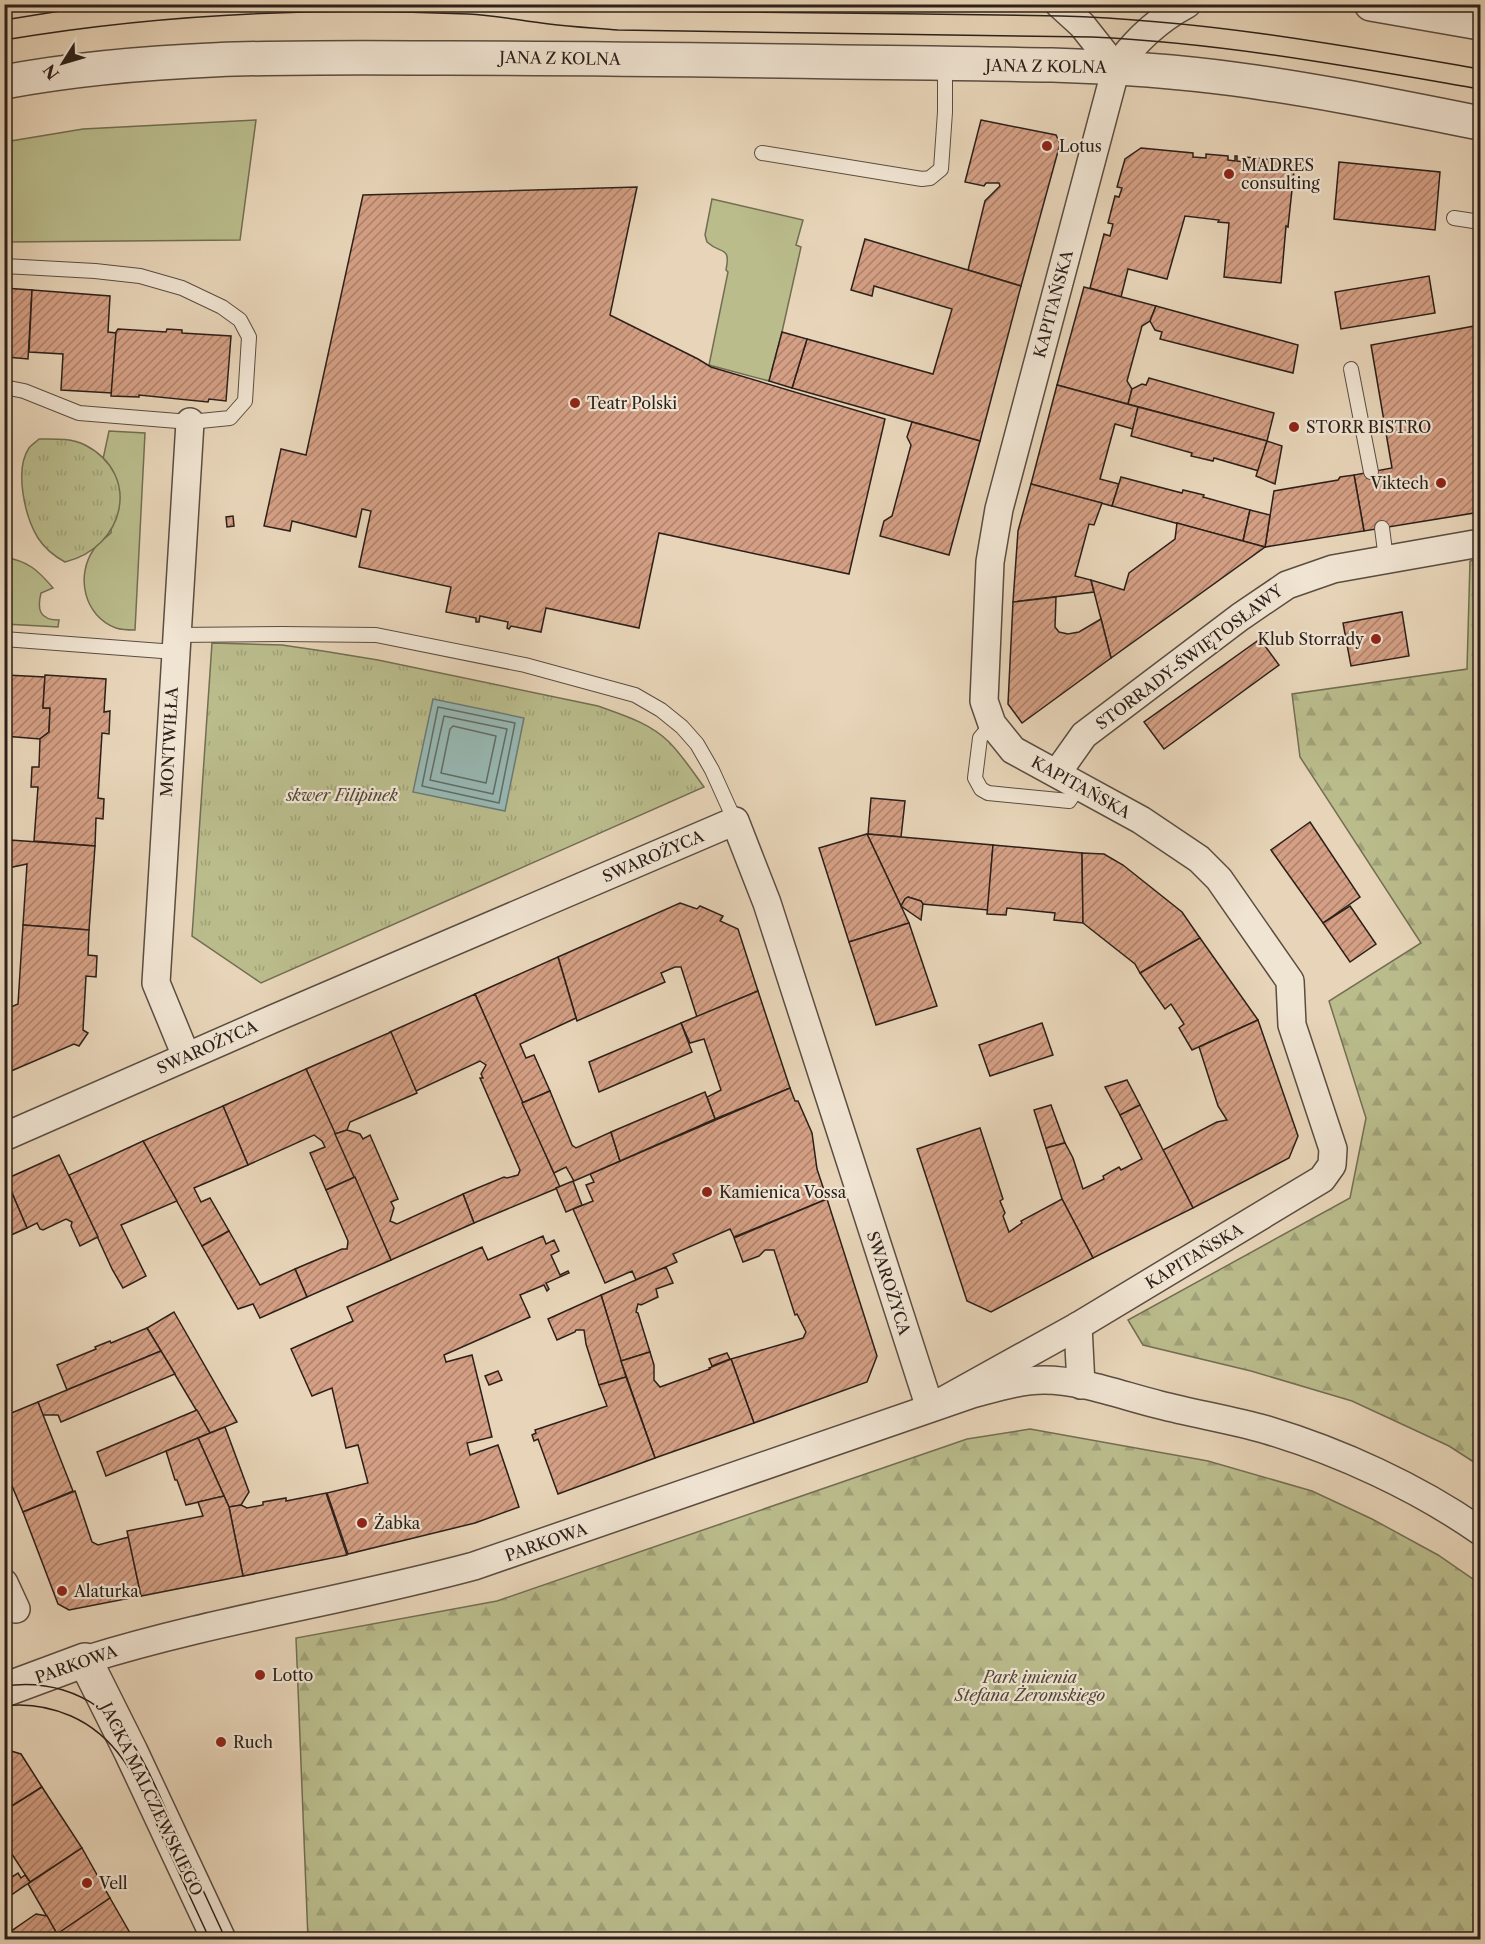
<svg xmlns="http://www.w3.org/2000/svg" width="1485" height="1944" viewBox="0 0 1485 1944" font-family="'Libre Caslon Text',serif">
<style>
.grass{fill:#babc8c;stroke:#736e53;stroke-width:1.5}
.forest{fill:url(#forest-firs);stroke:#736e53;stroke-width:1.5}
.park{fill:url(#park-tufts);stroke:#736e53;stroke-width:1.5}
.water{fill:#97b8b3;stroke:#6c7b76;stroke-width:1.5}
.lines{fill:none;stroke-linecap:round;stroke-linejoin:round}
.shore{stroke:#626c66;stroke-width:1.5}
.building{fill:url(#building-hatch);stroke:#2c201a;stroke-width:1.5}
.service-casing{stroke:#5b4d42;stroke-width:16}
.minor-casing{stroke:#5b4d42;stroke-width:30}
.tertiary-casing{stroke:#5b4d42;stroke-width:36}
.service{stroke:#f0e4d2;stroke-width:14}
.minor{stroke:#f0e4d2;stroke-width:27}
.tertiary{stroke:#f0e4d2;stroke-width:33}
.tram{stroke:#2c201a;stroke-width:1.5}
.poi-dot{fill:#8f2418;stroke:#f0e4d2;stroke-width:2}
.labels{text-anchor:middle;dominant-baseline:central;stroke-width:4.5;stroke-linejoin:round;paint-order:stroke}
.street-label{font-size:16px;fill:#2c201a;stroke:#f0e4d2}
.poi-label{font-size:16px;fill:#2c201a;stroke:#f0e4d2;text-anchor:start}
.park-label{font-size:16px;font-style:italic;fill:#504736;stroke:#f0e4d2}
</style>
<defs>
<pattern id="forest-firs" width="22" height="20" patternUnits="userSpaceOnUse" patternTransform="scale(1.5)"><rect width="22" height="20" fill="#babc8c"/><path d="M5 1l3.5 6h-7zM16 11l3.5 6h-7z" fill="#a0a178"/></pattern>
<pattern id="park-tufts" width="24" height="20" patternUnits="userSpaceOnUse" patternTransform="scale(1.5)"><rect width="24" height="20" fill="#babc8c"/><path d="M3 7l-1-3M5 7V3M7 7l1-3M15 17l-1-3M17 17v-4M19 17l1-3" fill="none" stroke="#a0a178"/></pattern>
<pattern id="building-hatch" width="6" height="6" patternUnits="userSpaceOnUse" patternTransform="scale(1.5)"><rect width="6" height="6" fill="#d49f84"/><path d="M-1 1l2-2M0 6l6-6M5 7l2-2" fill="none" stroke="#ac816b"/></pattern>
</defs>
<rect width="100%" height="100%" fill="#e8d5b9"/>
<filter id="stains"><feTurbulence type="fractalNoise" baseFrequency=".00333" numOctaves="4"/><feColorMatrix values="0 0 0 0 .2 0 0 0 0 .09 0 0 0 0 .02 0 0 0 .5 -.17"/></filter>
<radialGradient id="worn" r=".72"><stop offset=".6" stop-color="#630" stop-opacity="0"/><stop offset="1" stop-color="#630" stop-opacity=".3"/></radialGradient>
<g class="grass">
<polygon points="256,120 240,240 5,242 5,142 83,129"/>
<path d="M712 199 803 220 796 245 801 247 782 332 769 381 709 365 728 272 726 270C731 245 721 255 707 242L705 235Z"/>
<path d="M109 431 145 433 135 630C129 630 122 630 116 628 84 616 75 576 94 549 98 543 105 538 111 533L113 473 103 459Z"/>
<path d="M5 449C14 466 12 484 5 502Z"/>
<path d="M4 557C28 561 38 570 53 588L41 593C37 609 39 620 59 620L58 627 5 624Z"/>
</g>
<g class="forest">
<polygon points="1480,559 1480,1466 1449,1446 1352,1401 1251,1371 1143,1345 1128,1320 1350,1198 1366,1118 1329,1001 1421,943 1300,757 1292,694 1467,669 1470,561"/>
<polygon points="1030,1429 1208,1461 1312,1491 1372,1519 1438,1555 1480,1584 1480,1939 308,1939 296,1638 497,1601 967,1439"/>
</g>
<g class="park">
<path d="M39 439C54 439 71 438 85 445 143 475 124 548 65 562 54 556 45 549 38 538 25 517 14 470 29 448 31 445 36 442 39 439Z"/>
<path d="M212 643 282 645 323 651 378 660 598 706C623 715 650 723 669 742 682 755 693 772 704 787L261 983 192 936Z"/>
</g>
<polygon class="water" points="433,699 524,718 505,811 413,792"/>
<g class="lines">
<g class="shore">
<polygon points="438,707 515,723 499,803 422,786"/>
<polygon points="444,716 507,729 493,794 430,780"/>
<polygon points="453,726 496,736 486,783 441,773 450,729"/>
</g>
</g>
<g class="building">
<polygon points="981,120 1056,135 1060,144 1021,286 968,270 985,201 1000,186 999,183 986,183 984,186 965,182"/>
<polygon points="1141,148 1193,153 1193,157 1206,158 1206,154 1228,156 1228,160 1235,161 1235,156 1237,156 1237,161 1245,162 1246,157 1295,162 1288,227 1286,226 1281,283 1224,277 1229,223 1218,222 1219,220 1185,216 1167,279 1128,269 1121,297 1090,288 1104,234 1110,236 1113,224 1108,223 1115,196 1119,197 1122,188 1117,187 1125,159"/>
<polygon points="1339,162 1440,172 1435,230 1334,219"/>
<polygon points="637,187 610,315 698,359 711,367 885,419 849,574 659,533 639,628 546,608 541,632 511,626 509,629 507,628 508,622 480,616 479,622 476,622 476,618 446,612 451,587 359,567 371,511 362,509 356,537 292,521 290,531 264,526 281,449 306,455 363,195"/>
<polygon points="865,239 1021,286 980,441 792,388 807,339 933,374 952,309 874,286 872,296 851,290"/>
<polygon points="1429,276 1435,313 1341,329 1335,292"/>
<polygon points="1084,287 1156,306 1150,321 1142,326 1127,381 1132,389 1128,404 1057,385"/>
<polygon points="4,288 32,290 28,359 7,357 7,350 4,350"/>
<polygon points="32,290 110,296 108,332 116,333 112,393 61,390 63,354 29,352"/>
<polygon points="1156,306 1298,345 1293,373 1160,339 1162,332 1155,330 1150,321"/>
<polygon points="1480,325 1480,512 1364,531 1354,475 1392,468 1371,345"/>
<polygon points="118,329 166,332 167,329 182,330 182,333 231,336 226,401 209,399 208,402 139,395 139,397 111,396 116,332"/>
<polygon points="782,332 807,339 792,388 769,381"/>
<polygon points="1149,378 1274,413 1267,441 1128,404 1132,389 1142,384 1146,385"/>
<polygon points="1057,385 1138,407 1133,429 1115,424 1100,479 1119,484 1112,506 1031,484"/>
<polygon points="1138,407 1267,441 1259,471 1214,458 1213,461 1191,456 1192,453 1131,436"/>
<polygon points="912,422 980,441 949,555 880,536 884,521 892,516 911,445 907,437"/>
<polygon points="1267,441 1282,446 1275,484 1256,476"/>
<polygon points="1354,475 1364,531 1265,547 1274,491 1338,480 1340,477"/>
<polygon points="1121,477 1182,493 1183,490 1204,495 1203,497 1250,510 1243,541 1112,506"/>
<polygon points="1031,484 1102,503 1094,525 1089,524 1075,576 1091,580 1094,592 1013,602 1018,531"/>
<polygon points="1250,510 1270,515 1265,547 1243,541"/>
<polygon points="233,516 234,526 227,527 226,517"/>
<polygon points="1177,523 1265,547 1111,658 1091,580 1124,590 1129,573 1175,539"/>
<polygon points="1056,597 1055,627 1059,632 1068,634 1079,632 1101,619 1111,658 1022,723 1008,704 1013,602"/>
<polygon points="1402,612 1409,656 1351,666 1343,623"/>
<polygon points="1260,639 1279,665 1164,749 1144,722"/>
<polygon points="6,675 45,677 43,708 50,708 49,732 40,739 4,736"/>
<polygon points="45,675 106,679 104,712 110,711 109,734 102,733 98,798 104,799 103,819 96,818 95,846 34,841 38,787 31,787 32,767 39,767 40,739 49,732 50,708 43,708"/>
<polygon points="871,798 905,801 901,837 868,834"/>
<polygon points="1310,822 1360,897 1323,923 1271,850"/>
<polygon points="867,834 993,845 988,910 922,904 921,901 908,897 905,899 901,906"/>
<polygon points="867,834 909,923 849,942 819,848"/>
<polygon points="4,839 10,840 8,875 4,875"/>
<polygon points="10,840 95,846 89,930 23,925 27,864 8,868"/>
<polygon points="993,845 1082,853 1083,923 1054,920 1055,913 1007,908 1006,915 987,914"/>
<polygon points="1082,853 1104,854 1123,865 1182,912 1200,938 1140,973 1135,964 1083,923"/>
<polygon points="908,897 921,901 923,904 921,920 901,906 905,899"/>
<polygon points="680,903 697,909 700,906 723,916 720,921 738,929 758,991 697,1017 681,967 675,967 661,973 665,982 577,1021 558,957"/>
<polygon points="1350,906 1376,944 1350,962 1323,923"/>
<polygon points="909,923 937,1006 876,1025 849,942"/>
<polygon points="23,925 89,930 88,955 97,956 96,977 86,976 83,1030 88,1033 79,1046 74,1044 4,1074 4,1010 18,1004"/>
<polygon points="1200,938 1258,1020 1192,1050 1179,1028 1184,1024 1171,1004 1165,1009 1140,973"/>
<polygon points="558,957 576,1018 520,1044 526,1058 534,1055 550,1091 522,1103 475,994"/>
<polygon points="758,991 790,1088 715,1119 707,1097 721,1090 704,1039 690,1043 681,1023"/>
<polygon points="475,994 560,1187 474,1223 463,1194 504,1177 507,1178 518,1175 520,1170 480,1078 483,1078 481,1074 486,1065 480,1061 416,1091 390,1032"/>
<polygon points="1258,1020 1298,1136 1289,1158 1193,1208 1163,1150 1217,1122 1227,1120 1218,1106 1199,1047"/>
<polygon points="681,1023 692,1052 599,1092 589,1062"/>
<polygon points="1042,1023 1053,1055 990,1076 979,1045"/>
<polygon points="391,1032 417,1093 350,1122 347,1130 335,1134 306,1069"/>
<polygon points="306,1069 355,1177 326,1190 310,1153 325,1147 322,1141 314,1135 248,1165 223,1106"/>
<polygon points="1127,1080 1140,1105 1120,1115 1105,1087"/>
<polygon points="790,1088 795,1101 798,1101 812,1133 817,1169 827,1199 734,1237 730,1229 673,1254 677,1262 636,1280 632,1271 605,1283 573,1209 593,1201 586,1185 594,1182 590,1174"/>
<polygon points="550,1091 572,1145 576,1148 611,1132 620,1161 574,1181 566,1167 554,1173 522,1103"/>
<polygon points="705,1092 715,1119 620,1161 611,1132"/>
<polygon points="1051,1105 1065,1143 1046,1148 1034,1110"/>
<polygon points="1140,1105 1193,1208 1093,1258 1062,1199 1046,1148 1065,1143 1073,1158 1083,1189 1104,1179 1103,1176 1119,1167 1121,1170 1142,1159 1120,1115"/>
<polygon points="223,1106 248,1165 194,1188 201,1202 210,1198 229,1231 202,1246 143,1141"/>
<polygon points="980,1128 1003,1199 1000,1201 1005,1213 1003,1216 1009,1232 1022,1223 1021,1221 1062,1199 1093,1258 991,1312 967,1301 917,1149"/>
<polygon points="347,1130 360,1134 363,1139 370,1135 398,1199 391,1202 394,1208 390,1221 397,1224 463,1194 474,1223 391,1260 335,1134"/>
<polygon points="143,1141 177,1201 121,1225 146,1276 123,1288 112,1269 69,1175"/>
<polygon points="59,1155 98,1237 80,1246 71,1226 72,1222 66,1219 43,1230 40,1229 37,1223 27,1228 6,1179"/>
<polygon points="355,1177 391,1260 307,1297 295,1269 342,1249 347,1249 348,1241 326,1190"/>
<polygon points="6,1179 27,1228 4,1238 4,1180"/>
<polygon points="573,1181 582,1205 566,1212 556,1188"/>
<polygon points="827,1199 877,1356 867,1382 754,1423 731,1359 803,1338 806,1332 797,1314 795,1315 774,1250 765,1250 759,1256 743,1262 734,1238"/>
<polygon points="229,1231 260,1285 295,1269 307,1297 260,1318 253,1304 238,1309 202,1246"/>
<polygon points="543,1236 546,1244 554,1240 559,1251 551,1255 560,1275 568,1271 569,1273 546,1283 549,1289 547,1291 544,1285 520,1295 530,1317 444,1355 446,1362 472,1355 492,1437 467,1443 470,1455 498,1445 519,1507 475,1523 348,1554 327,1493 368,1483 358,1445 346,1448 332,1388 312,1396 291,1349 353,1321 347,1307 482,1247 488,1260"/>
<polygon points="666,1267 673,1283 656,1289 658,1297 641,1305 638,1304 636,1312 638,1313 650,1352 621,1361 601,1295"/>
<polygon points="601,1295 626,1377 599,1385 586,1344 584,1330 576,1330 575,1332 557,1340 548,1319"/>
<polygon points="174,1312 237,1422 210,1433 147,1328"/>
<polygon points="147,1328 161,1351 67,1390 57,1365 96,1349 95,1347 110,1341 111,1343"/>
<polygon points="161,1351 175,1374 61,1422 58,1415 42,1415 38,1402"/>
<polygon points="650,1352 654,1365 654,1380 660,1387 710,1369 709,1368 731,1359 754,1423 655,1458 621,1361"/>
<polygon points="727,1353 730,1359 712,1366 709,1359"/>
<polygon points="498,1371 502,1380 489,1385 485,1376"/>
<polygon points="626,1377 655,1458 558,1494 538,1439 534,1441 532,1435 536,1433 535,1430 607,1406 599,1385"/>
<polygon points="38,1402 73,1491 23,1512 4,1467 4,1416"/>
<polygon points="197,1410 210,1433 106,1476 97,1452"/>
<polygon points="225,1427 249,1492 241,1505 229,1507 198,1438"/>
<polygon points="198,1438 224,1496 186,1505 177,1480 175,1480 166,1451"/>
<polygon points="75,1491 92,1542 98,1545 129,1537 141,1596 69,1610 58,1604 23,1512"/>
<polygon points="326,1493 347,1555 243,1576 229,1507 241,1505 247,1508 263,1505 263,1502 286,1498 286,1501"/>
<polygon points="224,1496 229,1507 243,1576 141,1596 127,1531 203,1516 198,1502"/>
<polygon points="4,1749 21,1754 42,1787 4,1811"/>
<polygon points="42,1787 82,1848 30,1882 4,1842 4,1811"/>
<polygon points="82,1848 110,1898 57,1934 28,1884"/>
<polygon points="18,1873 21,1878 25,1875 30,1882 4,1900 4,1882"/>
<polygon points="110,1898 134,1940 49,1940 57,1934"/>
<polygon points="36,1914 47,1916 57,1934 49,1940 4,1940 4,1936"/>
</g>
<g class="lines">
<g class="service-casing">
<g id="service">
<polyline points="762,153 922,179 930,178 941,169 945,112 945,64"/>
<polyline points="1454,218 1480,222"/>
<polyline points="4,266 95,271 140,276 182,288 222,307 240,320 249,337 245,401 230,418 190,422 79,413 24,391 4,387"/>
<polyline points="1351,369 1371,472"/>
<polyline points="1382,528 1386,559"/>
<polyline points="176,635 282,634 376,635 525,665 635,695 661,710 682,727 697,744 712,770 735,821"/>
<polyline points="4,639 175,652"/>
<polyline points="992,724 980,738 975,778 981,789 988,793 1069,801 1079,786"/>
</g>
</g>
<g class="minor-casing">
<g id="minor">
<polyline points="1059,4 1082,25 1116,68"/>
<polyline points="1057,773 1084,735 1240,617 1287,585 1333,569 1480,543"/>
<polyline points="186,1056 156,983 190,422"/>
<path d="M4 1137 275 1018 735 821 767 903 930 1408 1078 1326 1322 1179 1332 1165 1333 1149 1292 1025 1290 981 1219 879 1199 859 1141 820 1013 750 992 724 984 701 990 562 999 509 1116 68C1134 42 1159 19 1187 4"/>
<polyline points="1078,1326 1081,1385"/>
<polyline points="4,1583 16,1609"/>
<path d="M85 1660C213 1620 345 1601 474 1566L972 1394C995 1388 1020 1380 1044 1380 1082 1380 1123 1396 1160 1405 1195 1414 1232 1420 1267 1430 1340 1452 1417 1487 1480 1531"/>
</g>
</g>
<g class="tertiary-casing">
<g id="tertiary">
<polyline points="1371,4 1480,23"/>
<path d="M4 82C150 55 298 57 446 58 648 58 850 62 1052 65 1113 67 1174 71 1234 79 1317 90 1399 107 1480 123"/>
<polyline points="4,1690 85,1660 131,1752 219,1940"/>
</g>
</g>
<use href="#service" class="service"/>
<use href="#minor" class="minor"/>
<use href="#tertiary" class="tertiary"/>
<g class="tram">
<path d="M559 4C621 13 683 11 745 12 850 13 956 14 1061 16 1203 20 1341 45 1480 69"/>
<polyline points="4,20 104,4"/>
<path d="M4 40C158 14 313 7 468 14 495 15 522 21 549 24 572 27 595 28 618 30L1092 37C1223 43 1352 67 1480 89"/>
<path d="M4 1686C25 1683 44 1684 63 1690 128 1710 146 1767 172 1823 190 1862 208 1901 226 1940"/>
<path d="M4 1706C28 1703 50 1707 71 1716 123 1739 140 1788 162 1836 178 1871 194 1905 210 1940"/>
</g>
</g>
<g class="poi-dot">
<circle cx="1047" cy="146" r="6"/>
<circle cx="1229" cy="174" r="6"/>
<circle cx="575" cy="403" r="6"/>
<circle cx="1294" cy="427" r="6"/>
<circle cx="1441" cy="483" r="6"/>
<circle cx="1376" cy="639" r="6"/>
<circle cx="707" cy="1192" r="6"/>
<circle cx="362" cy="1523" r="6"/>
<circle cx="62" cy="1591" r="6"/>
<circle cx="260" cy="1675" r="6"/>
<circle cx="221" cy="1742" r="6"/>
<circle cx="87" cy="1883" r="6"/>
</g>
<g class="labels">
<g class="street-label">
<text transform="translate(560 58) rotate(1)">JANA Z KOLNA</text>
<text transform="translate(1046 66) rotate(1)">JANA Z KOLNA</text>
<text transform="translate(1053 304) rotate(-75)">KAPITAŃSKA</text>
<text transform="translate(1189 657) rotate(-37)">STORRADY-ŚWIĘTOSŁAWY</text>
<text transform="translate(169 742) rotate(-87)">MONTWIŁŁA</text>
<text transform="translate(1081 787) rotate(29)">KAPITAŃSKA</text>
<text transform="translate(653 856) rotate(-23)">SWAROŻYCA</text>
<text transform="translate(207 1047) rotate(-24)">SWAROŻYCA</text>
<text transform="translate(1194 1256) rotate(-31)">KAPITAŃSKA</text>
<text transform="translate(889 1283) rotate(72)">SWAROŻYCA</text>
<text transform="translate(546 1542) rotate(-19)">PARKOWA</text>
<text transform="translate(76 1664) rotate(-19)">PARKOWA</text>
<text transform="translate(152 1799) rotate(64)">JACKA MALCZEWSKIEGO</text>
</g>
<g class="poi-label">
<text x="1059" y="146">Lotus</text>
<text x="1241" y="165">MADRES<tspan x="1241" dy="18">consulting</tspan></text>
<text x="587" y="403">Teatr Polski</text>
<text x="1306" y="427">STORR BISTRO</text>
<text x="1429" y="483" text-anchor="end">Viktech</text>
<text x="1364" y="639" text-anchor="end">Klub Storrady</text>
<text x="719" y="1192">Kamienica Vossa</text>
<text x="374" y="1523">Żabka</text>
<text x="74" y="1591">Alaturka</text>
<text x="272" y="1675">Lotto</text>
<text x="233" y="1742">Ruch</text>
<text x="99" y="1883">Vell</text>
</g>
<g class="park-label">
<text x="342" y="795">skwer Filipinek</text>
<text x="1030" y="1677">Park imienia<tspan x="1030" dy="18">Stefana Żeromskiego</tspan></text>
</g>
</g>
<rect width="1485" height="1944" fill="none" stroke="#e8d5b9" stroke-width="24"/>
<rect x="6" y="6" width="1473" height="1932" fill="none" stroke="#2c201a" stroke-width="3"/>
<rect x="12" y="12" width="1461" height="1920" fill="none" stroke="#2c201a" stroke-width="1.5"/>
<g transform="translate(63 63) rotate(233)" stroke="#f0e4d2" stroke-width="4.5" paint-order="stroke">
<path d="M0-4.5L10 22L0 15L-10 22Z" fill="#2c201a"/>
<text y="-9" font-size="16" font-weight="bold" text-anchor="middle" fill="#2c201a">N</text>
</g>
<rect width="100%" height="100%" filter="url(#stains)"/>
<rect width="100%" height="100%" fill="url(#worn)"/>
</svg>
